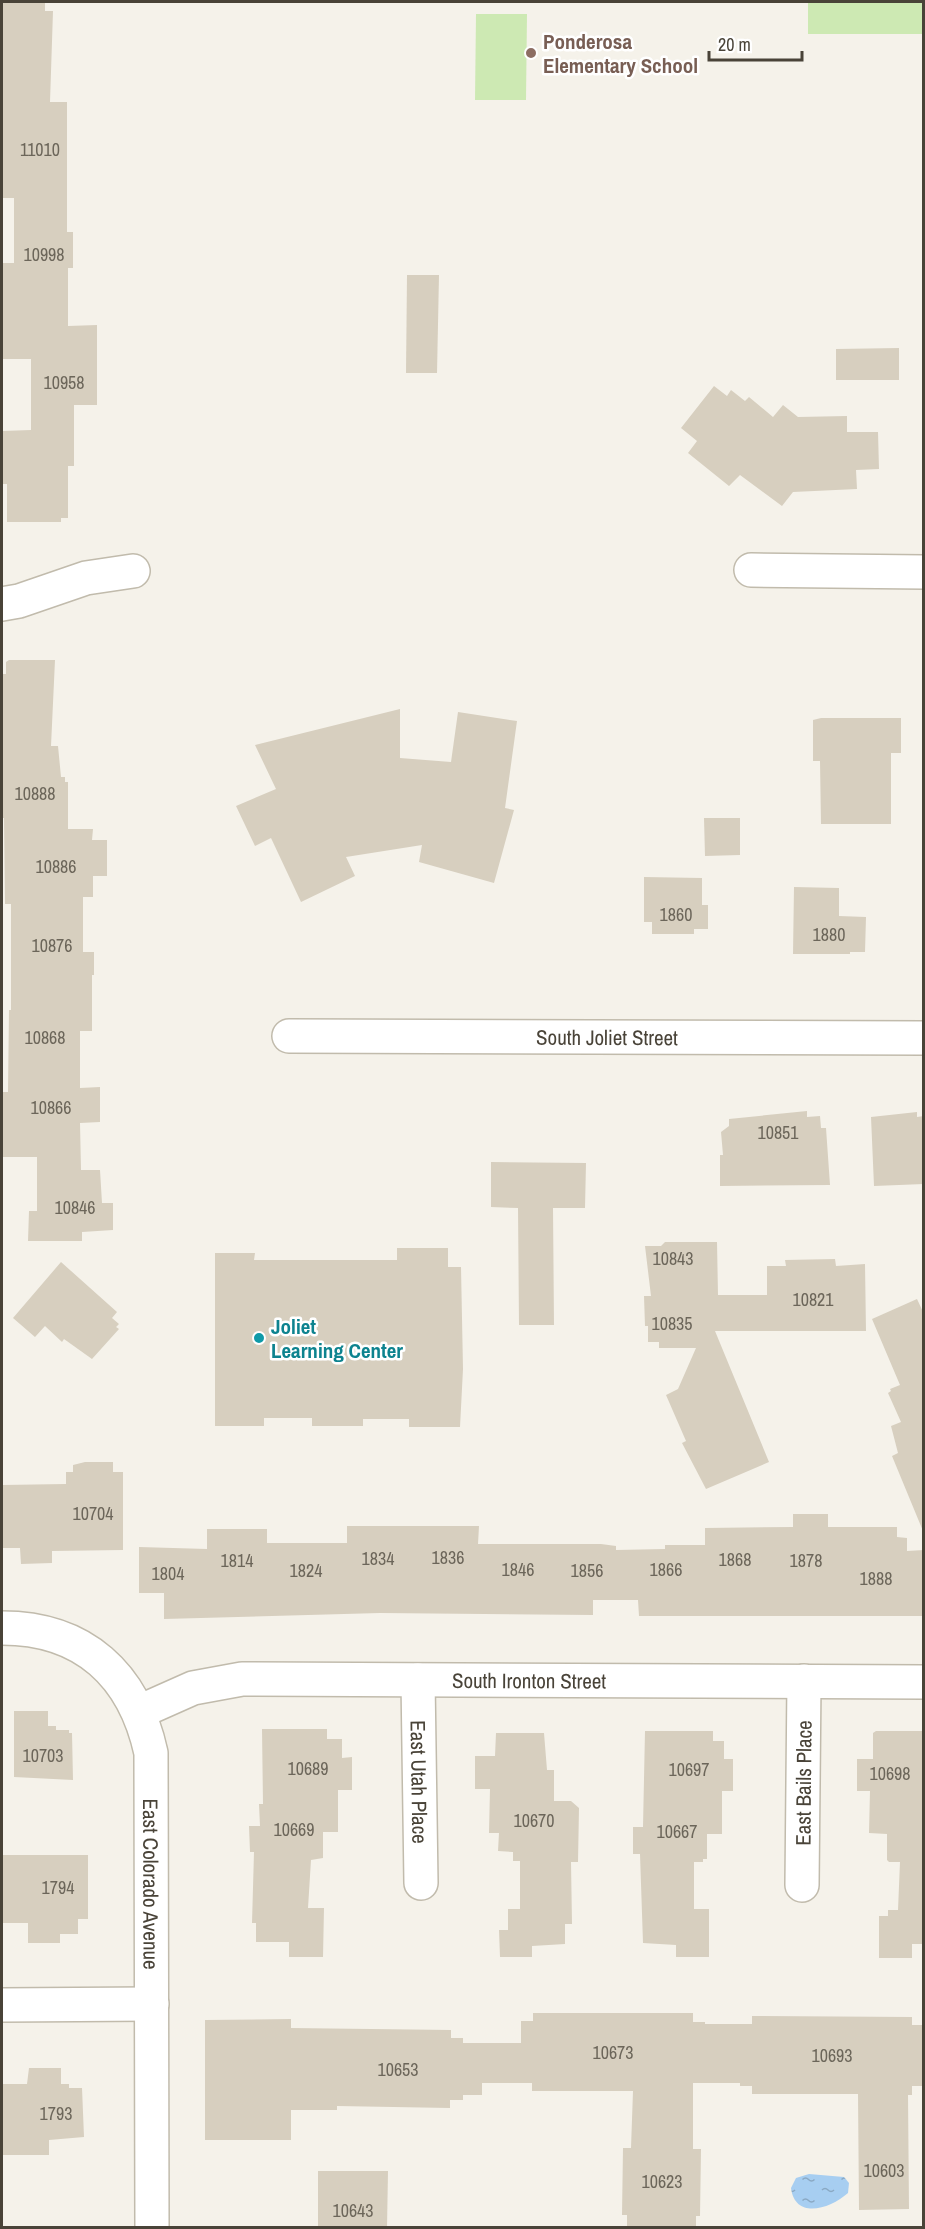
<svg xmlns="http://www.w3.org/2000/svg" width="925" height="2229" viewBox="0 0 925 2229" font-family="'Archivo Narrow',sans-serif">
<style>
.park{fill:#cde9b3}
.water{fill:url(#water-ripples)}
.building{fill:#d7cfbf}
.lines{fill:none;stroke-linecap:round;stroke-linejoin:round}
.minor-casing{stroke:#c1bbac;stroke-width:36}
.minor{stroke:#fff;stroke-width:33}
.education-dot{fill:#8d6e63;stroke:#fff;stroke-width:2}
.culture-dot{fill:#0f9aa8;stroke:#fff;stroke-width:2}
.labels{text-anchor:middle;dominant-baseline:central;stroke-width:5;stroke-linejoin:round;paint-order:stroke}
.number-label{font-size:18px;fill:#6c665a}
.education-label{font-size:21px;font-weight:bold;fill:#785e54;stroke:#fff;text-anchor:start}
.street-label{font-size:21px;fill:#494338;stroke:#fff}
.culture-label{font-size:21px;font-weight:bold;fill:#0d838f;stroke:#fff;text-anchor:start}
</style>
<defs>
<pattern id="water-ripples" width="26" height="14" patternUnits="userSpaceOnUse" patternTransform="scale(1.5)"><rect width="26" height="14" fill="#a7cef1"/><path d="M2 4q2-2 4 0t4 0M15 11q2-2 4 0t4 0" fill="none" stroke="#8aa9c4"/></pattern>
</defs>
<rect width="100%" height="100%" fill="#f5f2ea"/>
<g class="park">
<rect x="808" y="2" width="115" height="32"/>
<polygon points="476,14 527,14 526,100 475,100"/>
</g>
<path class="water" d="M809 2174 844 2177 849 2183 848 2193C830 2209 795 2220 791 2188L796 2178Z"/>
<g class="building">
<polygon points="2,2 45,2 45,11 53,11 50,102 67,102 67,232 73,232 73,268 68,268 68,326 97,325 97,405 74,405 74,466 68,466 68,518 61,518 61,522 7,522 7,484 2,484 2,431 31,430 31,359 2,359 2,263 14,263 14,198 2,198"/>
<polygon points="407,275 439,275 437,373 406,373"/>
<polygon points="899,348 899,380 836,380 836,349"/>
<polygon points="714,386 727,396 731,390 745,401 749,397 773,417 783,405 798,417 847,416 847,432 878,432 879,469 856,470 857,489 793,492 782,506 740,475 729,486 688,453 697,441 681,428"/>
<polygon points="9,660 55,660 51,746 58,746 61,777 65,777 65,782 68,782 68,829 93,829 92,840 107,840 107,876 93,876 93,897 83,897 83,952 94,952 94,975 92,975 92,1031 80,1031 80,1088 100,1087 100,1122 80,1123 81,1170 100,1170 102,1203 113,1203 113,1230 82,1232 82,1241 28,1241 29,1211 37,1211 37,1157 2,1157 2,1092 8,1092 9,1010 11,1010 11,904 5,904 4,818 2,818 2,674 6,674 6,662"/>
<polygon points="400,709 400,758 451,762 458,712 517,721 505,808 514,810 494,883 419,862 422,845 346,857 355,876 301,902 271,838 255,846 236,806 276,789 255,745"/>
<polygon points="821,718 901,718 901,753 891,753 891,824 821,824 820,761 813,761 813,720"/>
<polygon points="704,818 740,818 740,855 705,856"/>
<polygon points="644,877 702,878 702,905 708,905 708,929 694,929 694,934 652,934 652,922 644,922"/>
<polygon points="794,887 839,888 839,916 866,917 865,952 850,952 850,954 793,954"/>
<polygon points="807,1111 807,1117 820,1116 821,1128 826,1128 830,1185 720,1186 720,1155 723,1155 721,1132 729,1126 729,1119"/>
<polygon points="917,1112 917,1117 924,1116 924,1184 874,1186 871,1117"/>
<polygon points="491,1162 586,1163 585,1208 553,1208 554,1325 519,1325 518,1208 491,1207"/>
<polygon points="665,1242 717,1242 718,1295 767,1295 767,1266 786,1266 785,1260 835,1259 836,1266 865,1264 866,1331 715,1331 769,1462 706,1489 682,1443 686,1441 666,1395 678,1389 696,1348 659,1348 659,1342 648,1342 648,1326 645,1326 644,1296 651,1296 645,1246 661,1246"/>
<polygon points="397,1248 448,1248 448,1267 461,1267 463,1369 460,1427 409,1427 409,1419 363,1419 363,1426 312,1426 312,1418 264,1418 264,1426 215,1426 215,1253 255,1253 254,1260 397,1260"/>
<polygon points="61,1262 117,1312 112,1318 119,1324 116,1327 119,1329 92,1359 64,1339 62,1342 45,1326 35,1337 13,1318"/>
<polygon points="917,1299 924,1314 923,1531 892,1456 898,1453 891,1426 901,1422 888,1393 891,1391 890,1389 900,1385 872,1319"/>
<polygon points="85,1462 113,1462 113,1472 123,1472 123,1550 52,1551 52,1563 21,1564 20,1548 2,1548 2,1485 66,1484 66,1472 73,1472 73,1465"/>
<polygon points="793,1514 828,1514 828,1527 897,1527 897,1537 907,1538 907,1551 924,1550 924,1616 639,1616 638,1600 593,1600 593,1615 380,1613 164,1619 164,1593 139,1593 139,1547 207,1549 207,1529 267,1529 267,1543 347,1543 347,1526 479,1526 478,1544 601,1544 616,1546 616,1550 665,1549 665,1545 705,1545 705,1528 793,1527"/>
<polygon points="14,1711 48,1711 48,1726 56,1726 56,1730 69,1730 69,1733 72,1733 73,1780 14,1777"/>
<polygon points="262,1729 327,1729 327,1739 342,1739 342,1758 352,1757 352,1790 338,1790 338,1832 323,1832 323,1858 311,1860 308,1908 324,1908 323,1957 289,1957 289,1942 256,1942 256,1923 252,1923 254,1852 250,1852 249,1826 260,1826 259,1804 263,1804"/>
<polygon points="645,1731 713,1731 713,1741 724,1741 724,1759 733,1759 733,1791 722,1791 722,1834 707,1834 707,1859 703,1859 703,1862 694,1862 694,1909 709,1909 709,1957 676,1957 676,1945 643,1943 640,1854 633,1854 633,1827 643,1827"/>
<polygon points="876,1731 924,1731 924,1944 912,1944 912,1958 879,1958 879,1916 888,1916 888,1910 898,1910 900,1862 889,1862 887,1860 887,1834 869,1833 870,1791 857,1791 857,1759 873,1759 873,1733"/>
<polygon points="496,1733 544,1733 547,1770 554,1770 554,1801 571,1801 579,1808 578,1862 571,1862 572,1924 565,1924 565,1944 532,1946 532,1957 500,1957 499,1930 508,1930 508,1909 520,1909 520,1861 513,1861 513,1852 498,1851 499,1833 489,1833 490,1789 475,1789 475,1756 495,1756"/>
<polygon points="2,1855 88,1855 88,1919 78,1919 78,1934 60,1934 60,1943 28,1943 28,1923 2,1923"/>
<polygon points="533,2013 693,2013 693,2022 705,2022 705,2024 752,2024 752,2016 912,2017 912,2025 924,2025 924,2086 912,2086 912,2095 908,2095 909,2209 859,2210 858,2094 752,2094 752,2086 740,2086 740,2083 693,2083 693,2149 701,2149 700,2216 696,2216 696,2228 627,2228 627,2215 622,2215 623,2148 631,2148 633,2091 532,2091 532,2083 482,2083 482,2095 463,2095 463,2100 450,2100 450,2108 337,2106 337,2110 291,2110 291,2140 205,2140 205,2020 291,2019 291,2028 451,2030 451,2038 463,2038 463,2043 521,2043 521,2021 533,2021"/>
<polygon points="29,2068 61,2068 61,2084 69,2084 69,2088 82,2088 84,2137 49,2140 49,2155 2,2155 2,2084 27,2084"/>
<polygon points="318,2171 388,2171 387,2228 318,2228"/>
</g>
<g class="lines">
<g class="minor-casing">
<g id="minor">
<polyline points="751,570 924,572"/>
<polyline points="2,604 19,601 86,578 133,571"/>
<path id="s1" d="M289 1036 924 1038"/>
<path id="s2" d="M2 1628C84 1628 134 1675 151 1753L152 2228"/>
<path id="s3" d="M418 1680 421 1883"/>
<path id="s4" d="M139 1712 193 1688 242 1679 924 1682"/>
<path id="s5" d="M802 1885 804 1681"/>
<polyline points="2,2005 152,2004"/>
</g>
</g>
<use href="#minor" class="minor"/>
</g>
<circle class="education-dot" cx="531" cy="53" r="6"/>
<circle class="culture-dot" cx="259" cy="1338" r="6"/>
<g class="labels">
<g class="number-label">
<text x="40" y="149">11010</text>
<text x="44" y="254">10998</text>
<text x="64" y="382">10958</text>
<text x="35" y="793">10888</text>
<text x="56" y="866">10886</text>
<text x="676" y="914">1860</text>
<text x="829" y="934">1880</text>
<text x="52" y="945">10876</text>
<text x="45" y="1037">10868</text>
<text x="51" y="1107">10866</text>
<text x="778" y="1132">10851</text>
<text x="75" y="1207">10846</text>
<text x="673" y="1258">10843</text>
<text x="813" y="1299">10821</text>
<text x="672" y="1323">10835</text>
<text x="93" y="1513">10704</text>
<text x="448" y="1557">1836</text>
<text x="378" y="1558">1834</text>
<text x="735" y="1559">1868</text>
<text x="237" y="1560">1814</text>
<text x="806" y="1560">1878</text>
<text x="518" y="1569">1846</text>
<text x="666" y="1569">1866</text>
<text x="306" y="1570">1824</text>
<text x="587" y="1570">1856</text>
<text x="168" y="1573">1804</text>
<text x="876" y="1578">1888</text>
<text x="43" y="1755">10703</text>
<text x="308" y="1768">10689</text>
<text x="689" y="1769">10697</text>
<text x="890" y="1773">10698</text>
<text x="534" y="1820">10670</text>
<text x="294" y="1829">10669</text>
<text x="677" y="1831">10667</text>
<text x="58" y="1887">1794</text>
<text x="613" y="2052">10673</text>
<text x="832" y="2055">10693</text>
<text x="398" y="2069">10653</text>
<text x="56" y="2113">1793</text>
<text x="884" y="2170">10603</text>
<text x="662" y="2181">10623</text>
<text x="353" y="2210">10643</text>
</g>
<g class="education-label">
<text x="543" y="41">Ponderosa<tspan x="543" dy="24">Elementary School</tspan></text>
</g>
<g class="street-label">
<text stroke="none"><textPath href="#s1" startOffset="318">South Joliet Street</textPath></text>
<text stroke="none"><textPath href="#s4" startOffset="396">South Ironton Street</textPath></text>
<text stroke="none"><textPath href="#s3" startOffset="102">East Utah Place</textPath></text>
<text stroke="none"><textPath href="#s5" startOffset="102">East Bails Place</textPath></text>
<text stroke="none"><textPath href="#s2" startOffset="344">East Colorado Avenue</textPath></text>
</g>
<g class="culture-label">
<text x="271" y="1326">Joliet<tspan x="271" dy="24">Learning Center</tspan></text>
</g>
</g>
<rect width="925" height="2229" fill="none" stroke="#494338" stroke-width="6"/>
<path d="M709 51v9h93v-9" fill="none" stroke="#494338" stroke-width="3"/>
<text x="718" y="51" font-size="18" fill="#494338" stroke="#ffffff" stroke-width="4.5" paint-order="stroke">20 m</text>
</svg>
